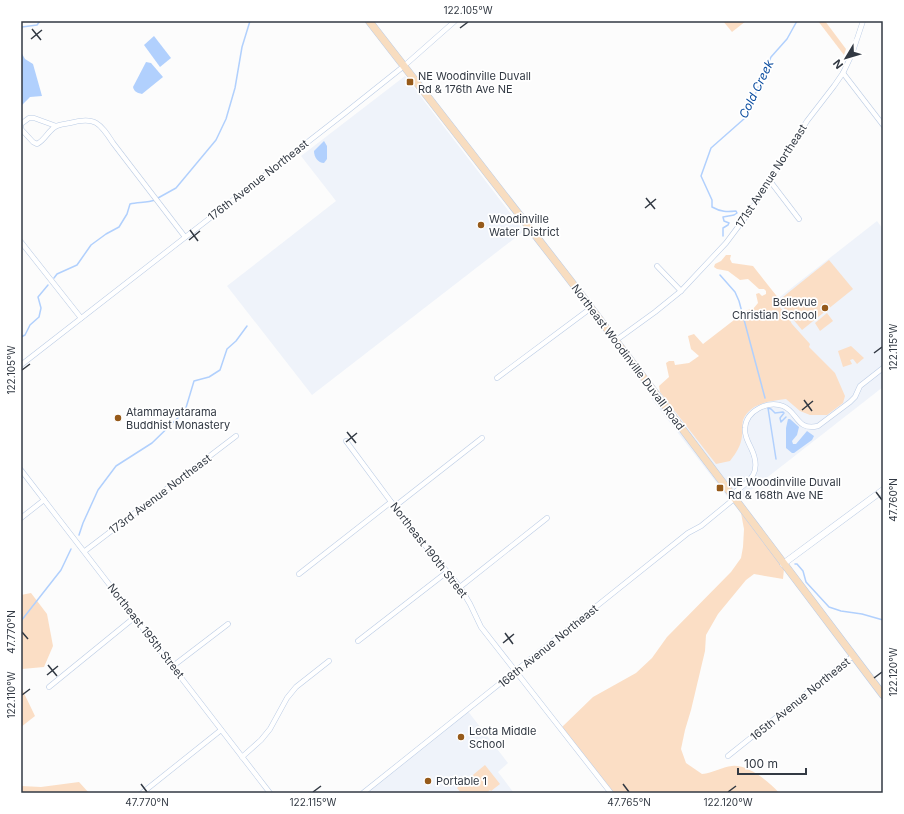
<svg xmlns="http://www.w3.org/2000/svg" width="904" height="814" viewBox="0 0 904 814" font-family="Inter,sans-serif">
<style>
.built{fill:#eff3fa}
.green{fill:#fbdec5}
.water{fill:#b1d0fd}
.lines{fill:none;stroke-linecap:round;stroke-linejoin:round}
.stream{stroke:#b1d0fd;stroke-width:1.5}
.minor-casing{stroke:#bbcce5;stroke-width:5.5}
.tertiary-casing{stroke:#bbcce5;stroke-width:7}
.secondary-casing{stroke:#bbcce5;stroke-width:8}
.minor{stroke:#fff;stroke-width:4.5}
.tertiary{stroke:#fff;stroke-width:6}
.secondary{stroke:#f8ddc0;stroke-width:7}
.ticks{fill:none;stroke:#323943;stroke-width:1.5}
.poi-dot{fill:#965a1a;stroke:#fff;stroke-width:1.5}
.labels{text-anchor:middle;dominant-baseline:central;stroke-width:3.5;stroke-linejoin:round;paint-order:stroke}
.poi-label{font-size:11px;fill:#323943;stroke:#fff;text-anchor:start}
.street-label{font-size:11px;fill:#323943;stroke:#fff}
.water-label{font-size:12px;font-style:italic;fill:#0a4c9f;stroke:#fff}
.neatline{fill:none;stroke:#323943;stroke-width:1.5}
.ticks-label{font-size:10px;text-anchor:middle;fill:#323943}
</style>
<rect width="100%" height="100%" fill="#fcfcfc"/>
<g class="built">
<polygon points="405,76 524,231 312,395 227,286 336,201 301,156"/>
<polygon points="877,221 883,229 883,387 733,504 651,398"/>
<polygon points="467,710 508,763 498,772 514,793 363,793"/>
</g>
<g class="green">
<polygon points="723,21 746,21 732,32"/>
<polygon points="818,21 825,21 846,49 844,55"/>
<path d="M726 255H731L730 259 732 263 753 266 779 299 776 303 787 315 792 324 810 344 809 347 835 373 845 396 843 403 827 415H810L800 411 786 399C770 401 750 403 743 420 742 424 743 431 742 436 741 446 736 453 730 461L716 464 660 392 659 386 669 377 666 363 669 361H674L675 365 689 363 699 356 691 349 688 336 694 334 703 344 747 310 753 309 758 303 756 294 759 293 762 296 766 294V291L764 289H759L748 279 740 280 728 271 717 269 714 267 715 264 721 261Z"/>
<polygon points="829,260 853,289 802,330 778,301"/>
<polygon points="827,313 833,321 820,331 815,323"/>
<polygon points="851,346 864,358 857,364 853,359 850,360 852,364 843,367 838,351"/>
<path d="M741 513 784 569 783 579 754 574 746 580 718 614 706 635 705 651 691 710 685 730 681 749 686 763 702 774C713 773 722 767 732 766 747 764 770 782 779 793H611L562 727 593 697 636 673 652 658 667 637 731 572 741 558 743 547 744 529Z"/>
<polygon points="31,593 47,614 53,646 44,667 22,669 22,689 35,716 21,727 21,595"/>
<polygon points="485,765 500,784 491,791 490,790 486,793 461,793 457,788"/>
<polygon points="79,782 89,793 21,793 21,786 41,787"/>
</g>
<g class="water">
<polygon points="154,36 171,58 160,67 144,45"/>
<polygon points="21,52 25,59 33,64 42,96 30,97 21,106"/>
<path d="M146 62 151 63 163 77 142 94C138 93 134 92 133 87Z"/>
<path d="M324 141 327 146V159L324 163C318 163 314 157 314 151Z"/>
<polygon points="788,419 790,419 799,427 797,435 792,441 793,444 796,444 807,431 814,436 812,440 794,453 792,453 786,448 786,428"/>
</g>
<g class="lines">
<g class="stream">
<polyline points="21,30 22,27 37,25 40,21"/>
<polyline points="158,198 176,188 216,140 226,119 235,88 242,47 250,21"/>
<path d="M723 236V228L728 225 729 223 724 221 723 217 734 215 737 213 736 211C727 212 721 212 712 207V200L701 176 711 148 745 118 771 57 787 39 797 21"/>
<polyline points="720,275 735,292 739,301 765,398"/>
<path d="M54 278 57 274 77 265 91 245 106 234 119 227 127 214 130 204C138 202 147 203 155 200"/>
<polyline points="21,337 25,335 30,325 39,317 41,308 38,297 48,285"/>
<polyline points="768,408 776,459"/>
<polyline points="768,408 771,409 775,413 783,412 784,413 780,418 781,422 786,417"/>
<polyline points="79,535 83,523 98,490 116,466 152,443 185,411 194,381 209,377 220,370 227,349 236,341 247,326"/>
<polyline points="795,564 797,564 803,571 806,582 829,607 841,611 862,614 883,620"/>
<polyline points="21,621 61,570 71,549"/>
</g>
<g class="minor-casing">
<g id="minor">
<polyline points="843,73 883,125"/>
<path d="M56 126 34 118H29L21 124V129L33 142 37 144C45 140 48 131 55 127 59 124 66 124 70 123 95 116 100 123 113 143L185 237"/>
<polyline points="770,181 799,219"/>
<polyline points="21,242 81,318"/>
<polyline points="657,266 681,291"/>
<polyline points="615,341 655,312 681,291 726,243 753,207 807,121 834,86 843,73 852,54 863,21"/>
<polyline points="21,365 345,113 404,66 455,21"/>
<polyline points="497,378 591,308"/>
<polyline points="346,441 409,526 460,587 470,604 481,627 611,793"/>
<polyline points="21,470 270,793"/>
<path d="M731 495C750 481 763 473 751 448 748 442 744 435 745 428 746 411 768 400 783 406 798 412 796 431 818 426L850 402 855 397 860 386 883 368"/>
<polyline points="394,507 482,438"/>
<polyline points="21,518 44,500"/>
<polyline points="85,551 236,436"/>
<polyline points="299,574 391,502"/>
<polyline points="460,587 547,518"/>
<polyline points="358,641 447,572"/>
<polyline points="173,666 228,624"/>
<polyline points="49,687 135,617"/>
<polyline points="728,756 853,656"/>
<polyline points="242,757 261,740 270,729 287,698 296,687 329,661"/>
<polyline points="142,793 221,730"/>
<polyline points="363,793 688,533 701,526 734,499"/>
</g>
</g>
<g class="tertiary-casing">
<polyline id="tertiary" points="783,564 883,490"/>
</g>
<g class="secondary-casing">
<polyline id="secondary" points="369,21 570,280 883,695"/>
</g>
<use href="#minor" class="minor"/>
<use href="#tertiary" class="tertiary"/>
<use href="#secondary" class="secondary"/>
</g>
<path class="ticks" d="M460 28 468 22M32 29 41 40M31 39 42 30M646 198 655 209M645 208 656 199M190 230 198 241M189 240 200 231M874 353 882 347M22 370 30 364M804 400 812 411M802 410 813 401M347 432 356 443M346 442 357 433M876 492 882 500M22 632 28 639M505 633 513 644M503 643 514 634M48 665 57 676M47 675 58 666M874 678 882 672M22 695 30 689M141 784 147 792M623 784 629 792M313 792 321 786M728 792 736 786"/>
<g class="poi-dot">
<rect x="406" y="78" width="8" height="8" rx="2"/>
<circle cx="481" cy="225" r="4"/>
<circle cx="825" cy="308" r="4"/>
<circle cx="118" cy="418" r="4"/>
<rect x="716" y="484" width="8" height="8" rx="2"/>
<circle cx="461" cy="737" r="4"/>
<circle cx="428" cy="781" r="4"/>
</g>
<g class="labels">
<g class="poi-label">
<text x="418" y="76">NE Woodinville Duvall<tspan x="418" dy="13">Rd &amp; 176th Ave NE</tspan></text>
<text x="489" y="219">Woodinville<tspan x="489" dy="13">Water District</tspan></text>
<text x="817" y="302" text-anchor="end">Bellevue<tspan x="817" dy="13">Christian School</tspan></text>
<text x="126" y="412">Atammayatarama<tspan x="126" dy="13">Buddhist Monastery</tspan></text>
<text x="728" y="482">NE Woodinville Duvall<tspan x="728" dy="13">Rd &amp; 168th Ave NE</tspan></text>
<text x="469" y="731">Leota Middle<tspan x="469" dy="13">School</tspan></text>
<text x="436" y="781">Portable 1</text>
</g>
<g class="street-label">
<text transform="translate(771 176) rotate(-57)">171st Avenue Northeast</text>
<text transform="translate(258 180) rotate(-38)">176th Avenue Northeast</text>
<text transform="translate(628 357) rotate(53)">Northeast Woodinville Duvall Road</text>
<text transform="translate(160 494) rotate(-37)">173rd Avenue Northeast</text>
<text transform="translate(429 550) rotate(52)">Northeast 190th Street</text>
<text transform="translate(146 631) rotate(52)">Northeast 195th Street</text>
<text transform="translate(548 646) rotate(-39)">168th Avenue Northeast</text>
<text transform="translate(800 699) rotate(-39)">165th Avenue Northeast</text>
</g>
<g class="water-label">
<text transform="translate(756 89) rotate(-64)">Cold Creek</text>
</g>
</g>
<rect width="904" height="814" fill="none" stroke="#ffffff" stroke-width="44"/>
<g transform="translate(846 58) rotate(232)" stroke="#ffffff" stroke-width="3" paint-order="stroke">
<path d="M0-3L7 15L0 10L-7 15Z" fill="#323943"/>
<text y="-6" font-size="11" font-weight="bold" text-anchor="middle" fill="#323943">N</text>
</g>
<path d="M738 768v6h68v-6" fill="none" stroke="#323943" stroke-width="2"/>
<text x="744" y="768" font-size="12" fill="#323943" stroke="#ffffff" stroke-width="3" paint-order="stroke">100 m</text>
<rect x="22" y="22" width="860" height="770" class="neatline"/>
<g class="ticks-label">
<text x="468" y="14">122.105°W</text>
<text transform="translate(893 347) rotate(-90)" y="4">122.115°W</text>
<text transform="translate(11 370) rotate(-90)" y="4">122.105°W</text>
<text transform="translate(893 500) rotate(-90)" y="4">47.760°N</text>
<text transform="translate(11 632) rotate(-90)" y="4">47.770°N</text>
<text transform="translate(893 672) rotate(-90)" y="4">122.120°W</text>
<text transform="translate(11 695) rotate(-90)" y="4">122.110°W</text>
<text x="147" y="806">47.770°N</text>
<text x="313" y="806">122.115°W</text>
<text x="629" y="806">47.765°N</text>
<text x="728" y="806">122.120°W</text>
</g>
</svg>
